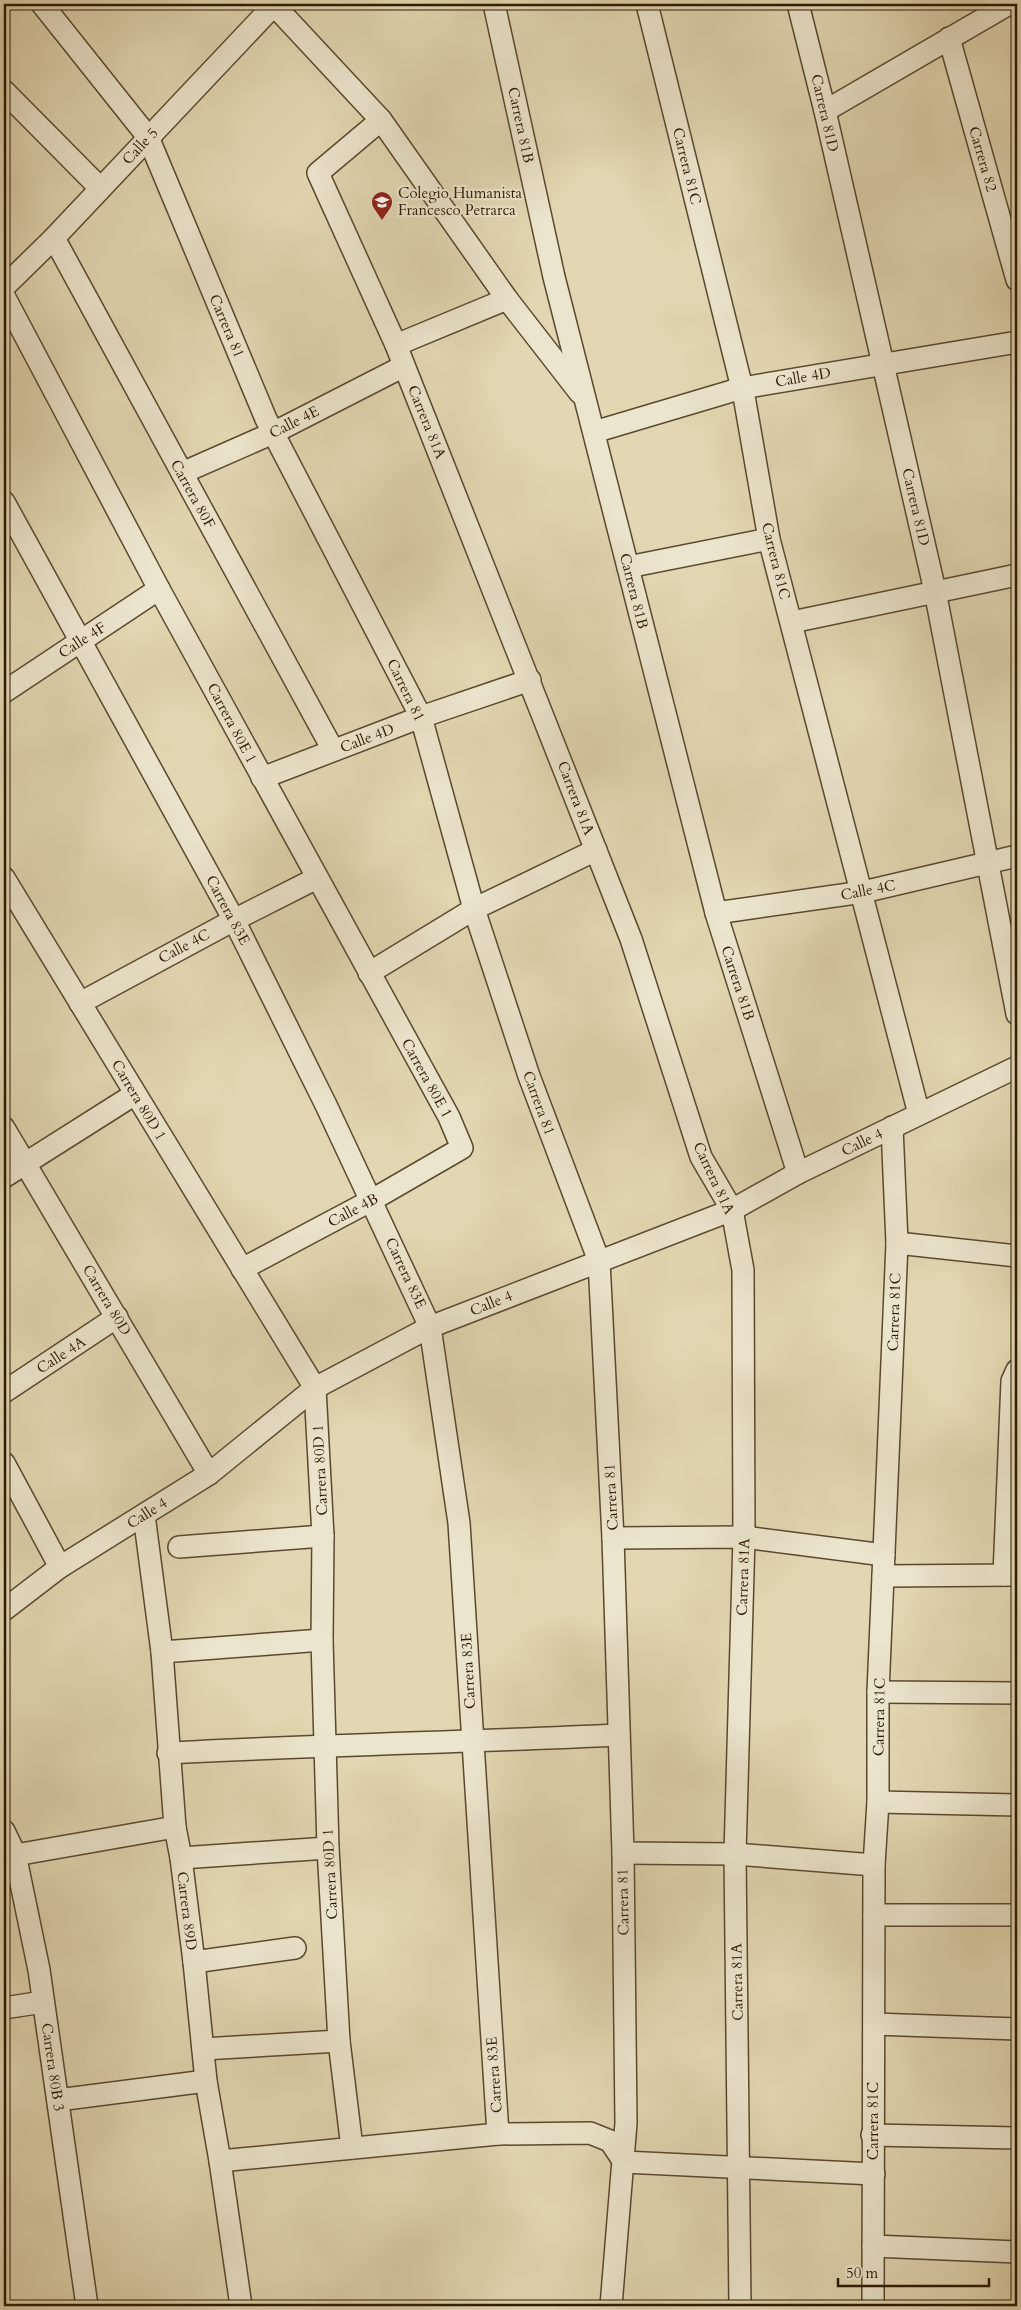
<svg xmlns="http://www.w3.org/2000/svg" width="1021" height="2310" viewBox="0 0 1021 2310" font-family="Cardo,serif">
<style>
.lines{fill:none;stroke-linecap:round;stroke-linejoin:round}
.minor-casing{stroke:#5a492f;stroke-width:24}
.minor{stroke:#ece5cd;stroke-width:21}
.labels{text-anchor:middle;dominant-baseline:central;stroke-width:4.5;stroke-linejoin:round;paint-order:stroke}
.street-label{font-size:15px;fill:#2d1a03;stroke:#ece5cd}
.poi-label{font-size:15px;fill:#2d1a03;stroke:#ece5cd;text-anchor:start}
</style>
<rect width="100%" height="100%" fill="#e2d7b2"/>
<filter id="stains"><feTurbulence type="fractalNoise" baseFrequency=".004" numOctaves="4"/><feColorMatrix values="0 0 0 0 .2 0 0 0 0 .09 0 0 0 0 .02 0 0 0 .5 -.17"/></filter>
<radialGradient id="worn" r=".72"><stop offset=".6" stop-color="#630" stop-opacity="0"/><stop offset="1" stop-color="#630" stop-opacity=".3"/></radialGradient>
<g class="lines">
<g class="minor-casing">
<g id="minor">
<polyline points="42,4 148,137 266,419 421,717 474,909 529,1076 599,1261 613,1538 623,1853 626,2123 611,2306"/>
<polyline points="273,4 381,120 507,299 580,393"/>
<polyline points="494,4 554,277 716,913 798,1173"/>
<polyline points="647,4 744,396 769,539 919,1114"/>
<polyline points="798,4 825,111 935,591 1017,1014"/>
<polyline points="949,38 1017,280"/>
<polyline points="4,91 100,188"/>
<polyline points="825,111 1009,4"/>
<polyline points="381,120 318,173 396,345 631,939 701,1157 732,1210 743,1270 744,1537 735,1854 740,2306"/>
<polyline points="54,238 333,750"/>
<polyline points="4,287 54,238 275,4"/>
<polyline points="4,296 159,589 449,1117 462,1148 372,1200 242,1269"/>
<polyline points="396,345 507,299"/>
<polyline points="594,432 742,388 1017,342"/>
<polyline points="182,473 273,433 404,366"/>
<polyline points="4,502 234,920 326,1105 430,1327 459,1523 498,2134"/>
<polyline points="628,567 769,539"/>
<polyline points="792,622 1017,575"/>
<polyline points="4,692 159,589"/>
<polyline points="262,778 421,717 530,680"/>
<polyline points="4,878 315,1388 323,1536 322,1640 328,1848 339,2041 352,2148"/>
<polyline points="716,913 863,892 1017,856"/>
<polyline points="369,973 474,909 596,850"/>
<polyline points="80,1003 234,920 317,878"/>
<polyline points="4,1128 209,1474"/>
<polyline points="4,1177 135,1094"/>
<polyline points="897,1243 1017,1256"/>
<polyline points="4,1392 117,1317"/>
<polyline points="4,1463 60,1567"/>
<polyline points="144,1515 162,1652 175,1827 181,1858 194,1962 206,2081 220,2161 241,2306"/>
<polyline points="613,1538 744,1537 884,1555"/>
<polyline points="179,1547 323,1536"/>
<polyline points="1004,1575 1012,1381 1017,1370"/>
<polyline points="883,1576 1017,1575"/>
<polyline points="4,1610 60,1567 209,1474 315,1388 430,1327 732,1210 798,1173 1017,1067"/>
<polyline points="162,1652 322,1640"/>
<polyline points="878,1692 1017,1693"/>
<path d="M168 1753C319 1745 469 1742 619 1735"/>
<polyline points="878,1802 1017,1805"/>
<polyline points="4,1831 15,1854 39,1970 87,2306"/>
<polyline points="623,1853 735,1854 874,1865"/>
<polyline points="4,1857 175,1827"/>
<polyline points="181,1858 328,1848"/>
<polyline points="874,1915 1017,1915"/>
<polyline points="194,1962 295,1948"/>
<polyline points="4,2008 43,2002"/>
<polyline points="874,2024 1017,2029"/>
<polyline points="203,2049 339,2041"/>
<polyline points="58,2100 206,2081"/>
<polyline points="872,2135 1017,2138"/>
<polyline points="220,2161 498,2134 590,2133 610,2141 624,2162 874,2174"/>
<polyline points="873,2246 1017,2252"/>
<polyline points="873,2306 874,1865 878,1802 878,1692 883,1576 897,1243 892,1127"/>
</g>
</g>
<use href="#minor" class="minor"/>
</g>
<defs>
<g id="school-pin" transform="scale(1.125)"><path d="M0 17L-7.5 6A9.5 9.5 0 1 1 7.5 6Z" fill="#8f2418" stroke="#ece5cd"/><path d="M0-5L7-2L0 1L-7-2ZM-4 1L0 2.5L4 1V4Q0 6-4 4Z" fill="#fff"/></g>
</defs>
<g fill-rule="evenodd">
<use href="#school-pin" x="382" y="202"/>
</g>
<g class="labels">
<g class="street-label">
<text transform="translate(825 113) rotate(77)">Carrera 81D</text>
<text transform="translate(521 125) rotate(78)">Carrera 81B</text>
<text transform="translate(140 146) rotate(-47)">Calle 5</text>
<text transform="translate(983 159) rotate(74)">Carrera 82</text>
<text transform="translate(687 166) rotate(76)">Carrera 81C</text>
<text transform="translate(227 326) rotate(67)">Carrera 81</text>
<text transform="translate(803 377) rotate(-10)">Calle 4D</text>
<text transform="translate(294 422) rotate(-27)">Calle 4E</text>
<text transform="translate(427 422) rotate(68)">Carrera 81A</text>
<text transform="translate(193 494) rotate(61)">Carrera 80F</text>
<text transform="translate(916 507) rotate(77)">Carrera 81D</text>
<text transform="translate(776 561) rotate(76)">Carrera 81C</text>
<text transform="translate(634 591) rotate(76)">Carrera 81B</text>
<text transform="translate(82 640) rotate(-33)">Calle 4F</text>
<text transform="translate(406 690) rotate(64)">Carrera 81</text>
<text transform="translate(232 723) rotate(62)">Carrera 80E 1</text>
<text transform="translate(367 738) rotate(-21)">Calle 4D</text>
<text transform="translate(576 798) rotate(69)">Carrera 81A</text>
<text transform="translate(868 890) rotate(-11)">Calle 4C</text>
<text transform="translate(228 910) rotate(62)">Carrera 83E</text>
<text transform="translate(184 946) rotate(-28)">Calle 4C</text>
<text transform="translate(738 983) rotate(72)">Carrera 81B</text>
<text transform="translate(427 1078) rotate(61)">Carrera 80E 1</text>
<text transform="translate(139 1100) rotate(59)">Carrera 80D 1</text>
<text transform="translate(539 1103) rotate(70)">Carrera 81</text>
<text transform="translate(862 1142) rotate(-26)">Calle 4</text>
<text transform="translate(714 1178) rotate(65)">Carrera 81A</text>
<text transform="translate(353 1210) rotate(-28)">Calle 4B</text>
<text transform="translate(406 1273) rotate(65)">Carrera 83E</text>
<text transform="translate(107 1300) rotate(59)">Carrera 80D</text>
<text transform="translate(491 1303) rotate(-22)">Calle 4</text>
<text transform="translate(894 1312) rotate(-88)">Carrera 81C</text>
<text transform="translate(61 1355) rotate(-33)">Calle 4A</text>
<text transform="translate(320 1470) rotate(-93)">Carrera 80D 1</text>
<text transform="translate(611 1497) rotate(-93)">Carrera 81</text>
<text transform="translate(147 1513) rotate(-32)">Calle 4</text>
<text transform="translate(743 1577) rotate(-88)">Carrera 81A</text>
<text transform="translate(468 1671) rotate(-93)">Carrera 83E</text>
<text transform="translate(879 1717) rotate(-89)">Carrera 81C</text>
<text transform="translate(330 1874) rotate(-93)">Carrera 80D 1</text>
<text transform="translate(623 1902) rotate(-91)">Carrera 81</text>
<text transform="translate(187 1911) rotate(83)">Carrera 89D</text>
<text transform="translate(737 1982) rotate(-91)">Carrera 81A</text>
<text transform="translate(53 2067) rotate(82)">Carrera 80B 3</text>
<text transform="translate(494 2075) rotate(-94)">Carrera 83E</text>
<text transform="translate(873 2121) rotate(-90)">Carrera 81C</text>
</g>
<g class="poi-label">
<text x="398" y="193">Colegio Humanista<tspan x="398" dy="17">Francesco Petrarca</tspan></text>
</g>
</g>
<rect width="1021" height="2310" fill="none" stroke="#e2d7b2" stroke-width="20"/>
<rect x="5" y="5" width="1011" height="2300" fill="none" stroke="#2d1a03" stroke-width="2.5"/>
<rect x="10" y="10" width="1001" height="2290" fill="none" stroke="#2d1a03"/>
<path d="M838 2278v8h151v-8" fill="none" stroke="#2d1a03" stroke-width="2.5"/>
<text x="846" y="2278" font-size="15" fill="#2d1a03" stroke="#ece5cd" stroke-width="4" paint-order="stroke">50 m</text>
<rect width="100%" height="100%" filter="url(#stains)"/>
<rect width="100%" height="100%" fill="url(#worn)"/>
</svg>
